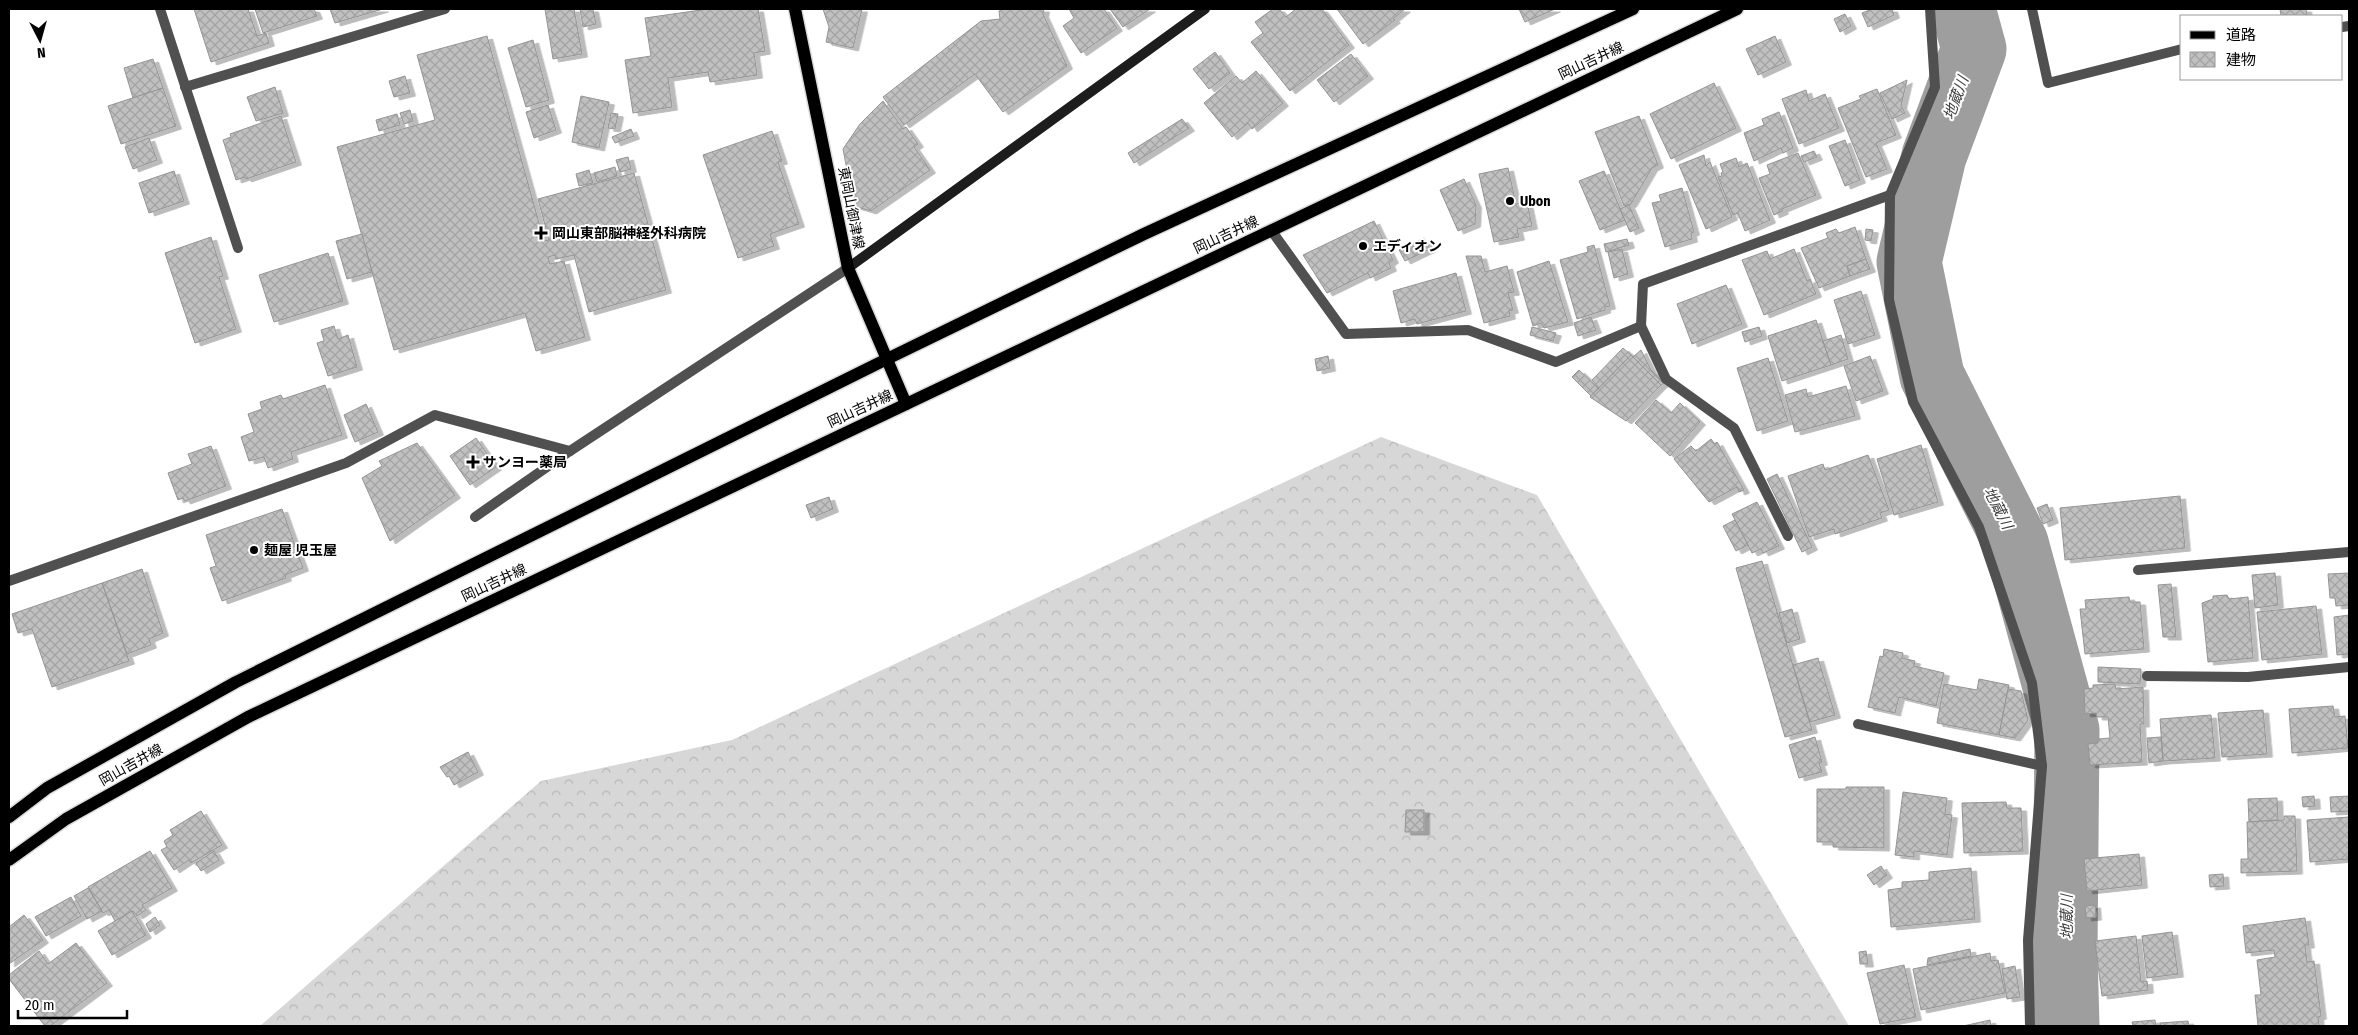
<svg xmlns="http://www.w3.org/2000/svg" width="2358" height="1035" viewBox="0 0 2358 1035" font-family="'Fira Sans Condensed','Noto Sans JP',sans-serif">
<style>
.forest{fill:url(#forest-crowns)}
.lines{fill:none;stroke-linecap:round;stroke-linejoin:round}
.river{stroke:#9e9e9e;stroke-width:65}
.building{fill:url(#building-cross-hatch);stroke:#949494;filter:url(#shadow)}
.primary-casing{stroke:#dbdbdb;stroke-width:15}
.street{stroke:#505050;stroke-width:10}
.secondary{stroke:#1d1d1d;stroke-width:10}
.primary{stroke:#000;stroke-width:12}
.poi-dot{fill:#000;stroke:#fff;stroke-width:2}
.labels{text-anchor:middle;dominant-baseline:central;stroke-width:4;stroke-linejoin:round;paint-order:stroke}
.street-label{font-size:14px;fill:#000;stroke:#fff}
.poi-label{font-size:14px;font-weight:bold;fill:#000;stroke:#fff;text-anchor:start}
.water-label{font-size:15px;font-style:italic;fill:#3f3f3f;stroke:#fff}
</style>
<defs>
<pattern id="forest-crowns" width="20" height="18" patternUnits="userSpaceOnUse" patternTransform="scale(1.25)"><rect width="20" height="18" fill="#d7d7d7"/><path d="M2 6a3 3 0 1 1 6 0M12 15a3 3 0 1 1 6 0" fill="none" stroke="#b7b7b7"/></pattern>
<pattern id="building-cross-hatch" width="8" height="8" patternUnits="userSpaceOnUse" patternTransform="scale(1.25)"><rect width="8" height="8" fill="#c0c0c0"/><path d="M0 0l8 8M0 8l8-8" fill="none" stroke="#a3a3a3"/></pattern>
<filter id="shadow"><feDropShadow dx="5.5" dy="3" stdDeviation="0" flood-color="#0004"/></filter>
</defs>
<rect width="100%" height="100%" fill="#fff"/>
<polygon class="forest" points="1381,437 1537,495 1849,1026 260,1026 541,781 732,740"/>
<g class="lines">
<polyline class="river" points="1963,9 1974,49 1934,156 1909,262 1932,376 2016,543 2067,730 2065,953 2067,1026"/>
</g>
<g class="building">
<polygon points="194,9 248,9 257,36 266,33 269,43 211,62"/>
<polygon points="255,9 314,9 317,16 263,33"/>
<polygon points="330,9 383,9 335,23"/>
<polygon points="545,9 574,9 582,54 553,59"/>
<polygon points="580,9 593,9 596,24 583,27"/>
<polygon points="708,9 758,9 765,51 754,53 757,75 710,82 708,72 668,78 672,107 633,113 625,60 651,56 645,18"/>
<polygon points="823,9 862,9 853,48 826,42 829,27"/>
<polygon points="1003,9 1044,9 1043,14 1067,66 1003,112 975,74 904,125 883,97 981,21 1000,19 999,11"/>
<polygon points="1069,9 1104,9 1117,28 1081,53 1063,26 1074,18"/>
<polygon points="1110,9 1150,9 1123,27"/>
<polygon points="1273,9 1279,9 1286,17 1296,9 1322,9 1349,45 1290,91 1251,42 1263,33 1255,22"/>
<polygon points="1337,9 1405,9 1393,19 1395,20 1363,44"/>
<polygon points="1519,9 1555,9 1525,22"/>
<polygon points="1872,9 1892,9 1894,15 1868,27 1862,13"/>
<polygon points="2280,9 2306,9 2307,16 2281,16"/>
<polygon points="1845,14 1851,26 1840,32 1834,19"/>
<polygon points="487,36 544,241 549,240 538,199 634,173 666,290 589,312 574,255 556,259 555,255 548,257 550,264 564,261 585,337 536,351 525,313 394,350 337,147 435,120 417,55"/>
<polygon points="1775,36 1786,62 1758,75 1746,49"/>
<polygon points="533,40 549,100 526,107 508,48"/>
<polygon points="1215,52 1230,73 1209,89 1193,69"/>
<polygon points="1351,54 1368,76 1334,102 1317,80"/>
<polygon points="153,59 163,88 133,98 124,68"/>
<polygon points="1256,71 1283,103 1252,129 1248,123 1232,137 1204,103 1236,76 1242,83"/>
<polygon points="405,76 410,93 394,97 389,81"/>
<polygon points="1907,80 1901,106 1905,113 1892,119 1880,93"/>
<polygon points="1714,83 1736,128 1671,159 1650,114"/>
<polygon points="275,87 283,113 256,121 247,97"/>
<polygon points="163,88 176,126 121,144 108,106"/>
<polygon points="1877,89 1896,135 1876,143 1887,169 1866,177 1838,108 1861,99 1859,96"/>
<polygon points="1806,90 1809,101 1825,94 1839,128 1799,144 1782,99"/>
<polygon points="581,96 609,102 599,148 572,142"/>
<polygon points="883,101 903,129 906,127 918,144 914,147 930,170 871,211 854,206 843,149 860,124"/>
<polygon points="548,105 556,130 534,138 526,112"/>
<polygon points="410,110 413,121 404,124 400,113"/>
<polygon points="1779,112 1793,148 1783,153 1781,148 1754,161 1744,133 1764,125 1762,119"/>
<polygon points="611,113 618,114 615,129 608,128"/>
<polygon points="397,114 400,125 379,131 376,120"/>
<polygon points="281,116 296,162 246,179 245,177 236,180 223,140 231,137 230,134"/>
<polygon points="1639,116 1658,165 1652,168 1631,204 1624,206 1595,132"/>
<polygon points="1182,119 1189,128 1134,163 1128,153"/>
<polygon points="631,129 634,136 615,143 612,137"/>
<polygon points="772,131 782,161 778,162 799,224 770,234 774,246 738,258 703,155"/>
<polygon points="149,138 157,160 133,169 125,147"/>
<polygon points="1845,140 1860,180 1845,186 1829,146"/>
<polygon points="1814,151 1817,157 1804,162 1801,156"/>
<polygon points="1798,153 1816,195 1782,209 1783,211 1774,215 1759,178 1770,174 1767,165"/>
<polygon points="1704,155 1706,166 1710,162 1732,217 1706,229 1679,165"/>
<polygon points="628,157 631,169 620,172 616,160"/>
<polygon points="1736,158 1739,167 1747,163 1770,220 1745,231 1738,213 1733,215 1718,177 1722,176 1721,173 1723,172 1720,164"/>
<polygon points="615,167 617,176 597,182 594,173"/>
<polygon points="1508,168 1516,204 1527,202 1532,226 1517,229 1519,237 1494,242 1479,174"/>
<polygon points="589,170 593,183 579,186 576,174"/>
<polygon points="174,171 184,201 149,213 139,183"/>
<polygon points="1604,171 1625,220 1600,230 1579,181"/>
<polygon points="1464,179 1476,205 1475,224 1458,231 1440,190"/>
<polygon points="1682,188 1694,232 1691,233 1692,239 1665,247 1652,203 1661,201 1659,195"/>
<polygon points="1629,205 1639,228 1630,232 1620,209"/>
<polygon points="1374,221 1393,260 1389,263 1391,268 1370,278 1368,273 1327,293 1303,255"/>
<polygon points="1855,227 1866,259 1847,266 1850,276 1819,288 1801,248 1828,238 1826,233 1836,229 1839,233"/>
<polygon points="1866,229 1873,230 1871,241 1865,240"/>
<polygon points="362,234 372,272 347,279 336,241"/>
<polygon points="211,237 223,276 219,277 236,329 195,343 165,253"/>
<polygon points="1424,238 1430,249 1405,261 1399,250"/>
<polygon points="1627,239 1629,245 1606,252 1604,244"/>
<polygon points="1594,245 1610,306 1605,307 1605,310 1577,319 1560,260 1588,252 1587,247"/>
<polygon points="1622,249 1628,274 1614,278 1608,252"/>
<polygon points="1794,249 1807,281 1810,279 1816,294 1764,315 1742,260 1767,251 1770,259"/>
<polygon points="328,253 343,301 274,322 259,275"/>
<polygon points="1466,256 1481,256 1485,272 1507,266 1514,292 1508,293 1513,310 1509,311 1510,316 1484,323"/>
<polygon points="1866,259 1870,269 1850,276 1847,266"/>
<polygon points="1549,261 1568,322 1544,328 1541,323 1533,326 1517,272"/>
<polygon points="1456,273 1466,311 1417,324 1415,319 1401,323 1393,291"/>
<polygon points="1726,285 1742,324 1692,344 1677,304"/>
<polygon points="1861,291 1875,335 1848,344 1834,300"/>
<polygon points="1591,317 1596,330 1578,336 1574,323"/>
<polygon points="1816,320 1831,365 1782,381 1768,336"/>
<polygon points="334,326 338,339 348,335 357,367 328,376 317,343 324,341 321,330"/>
<polygon points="1532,327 1556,333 1553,341 1530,335"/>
<polygon points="1759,327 1762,336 1745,342 1742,332"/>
<polygon points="1841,335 1848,359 1831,365 1823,341"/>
<polygon points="1623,348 1631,355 1599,388 1592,380"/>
<polygon points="1641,350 1651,370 1664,383 1661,385 1633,357"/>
<polygon points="1631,355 1661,385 1626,421 1590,397"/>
<polygon points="1328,356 1330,368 1317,371 1315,359"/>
<polygon points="1870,356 1883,391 1856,401 1844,366"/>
<polygon points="1768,358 1788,421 1757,431 1737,368"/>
<polygon points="1579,370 1598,388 1591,396 1572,377"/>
<polygon points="325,385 342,435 291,452 293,459 268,468 264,457 249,461 241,437 254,432 248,414 262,409 260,402 281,395 283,399"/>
<polygon points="1846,386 1855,416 1795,432 1785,395 1806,389 1808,397"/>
<polygon points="1656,400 1671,413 1680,403 1700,422 1670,456 1635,423"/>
<polygon points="366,404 378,432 355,442 344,415"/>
<polygon points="476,438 496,467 470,485 450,456"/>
<polygon points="1711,439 1715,444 1717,442 1744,490 1739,492 1737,487 1709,502 1674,459 1691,446 1696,451"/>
<polygon points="417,443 455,495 390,541 362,478 382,466 379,461"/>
<polygon points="1921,445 1938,502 1894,515 1877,459"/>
<polygon points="211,446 226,486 185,501 183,498 178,500 168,473 192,464 188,454"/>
<polygon points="1868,455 1889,510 1880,513 1882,518 1835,534 1834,529 1809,537 1788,476 1823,464 1825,470"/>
<polygon points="1777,474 1812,547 1802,552 1767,479"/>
<polygon points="2180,496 2185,548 2065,560 2060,508"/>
<polygon points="829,497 833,509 811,518 806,505"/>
<polygon points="1757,502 1779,546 1763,553 1761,549 1752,553 1732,514"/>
<polygon points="2047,504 2053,520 2043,524 2037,508"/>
<polygon points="282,509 303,568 285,575 286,578 222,601 210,568 216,566 206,535"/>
<polygon points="1735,520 1748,545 1736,551 1723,526"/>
<polygon points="1762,561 1812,730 1785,737 1736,568"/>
<polygon points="142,569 163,633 149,639 151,645 127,654 102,583"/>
<polygon points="2275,573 2278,605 2255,608 2252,575"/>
<polygon points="2349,573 2349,605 2336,606 2335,598 2330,598 2328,574"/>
<polygon points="102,583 129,661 52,687 32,629 18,633 12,614"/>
<polygon points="2171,584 2176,637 2163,637 2158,585"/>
<polygon points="2227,595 2229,599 2248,597 2253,658 2208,662 2202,603 2213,599 2213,596"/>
<polygon points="2129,597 2130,602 2140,602 2144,649 2085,654 2080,609 2086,609 2085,600"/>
<polygon points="2316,606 2322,654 2262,660 2257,612"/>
<polygon points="1792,609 1800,639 1787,643 1779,613"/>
<polygon points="2349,615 2349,654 2337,655 2334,617"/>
<polygon points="1884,649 1903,653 1902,658 1915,661 1914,666 1944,673 1936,706 1899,697 1895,713 1868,707 1880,656 1883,657"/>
<polygon points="1818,658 1835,715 1810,722 1793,665"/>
<polygon points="2098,667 2141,669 2140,684 2098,682"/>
<polygon points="1979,679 2009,685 1999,735 1937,723 1944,684 1977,690"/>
<polygon points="2115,684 2116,689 2143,687 2144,724 2140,724 2142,762 2090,765 2088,744 2098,743 2098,739 2110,738 2108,717 2097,717 2096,713 2085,714 2084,689 2093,688 2093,685"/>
<polygon points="2008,689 2021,691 2028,720 2015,738 1999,735"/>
<polygon points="2333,706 2335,717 2345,716 2348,748 2292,753 2289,709"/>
<polygon points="2263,710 2267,754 2222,757 2218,713"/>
<polygon points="2211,715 2215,758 2163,761 2160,719"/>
<polygon points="1815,737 1822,762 1819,763 1822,772 1799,778 1789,745"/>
<polygon points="2161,737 2163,761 2149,763 2147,738"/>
<polygon points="468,752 478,772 454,785 449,776 447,777 440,767"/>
<polygon points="1846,787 1884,787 1884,848 1833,847 1833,842 1817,842 1817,789 1846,789"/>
<polygon points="1903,792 1947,798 1945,814 1952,815 1947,855 1914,851 1914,857 1895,855"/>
<polygon points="2314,796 2315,806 2303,807 2302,797"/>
<polygon points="2349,796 2349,811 2331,812 2330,797"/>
<polygon points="2277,798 2278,820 2249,822 2248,799"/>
<polygon points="2006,802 2007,808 2021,808 2023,851 1964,853 1962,803"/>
<polygon points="1406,810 1424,810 1424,832 1405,832"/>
<polygon points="201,811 222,845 191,863 189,860 174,870 161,850 167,847 164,841 173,835 170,830"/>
<polygon points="2284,816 2295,816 2297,871 2241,873 2241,859 2248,859 2247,822 2284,820"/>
<polygon points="2349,817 2349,859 2310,862 2307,820"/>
<polygon points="150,851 172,888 142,905 146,910 137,916 133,911 115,921 109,910 103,913 88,887"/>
<polygon points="214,851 219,860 201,871 196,863"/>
<polygon points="2139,854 2142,885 2087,891 2084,859"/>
<polygon points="1881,866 1887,875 1874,885 1867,875"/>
<polygon points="1971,868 1975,919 1891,927 1888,890 1902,888 1902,882 1929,880 1929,872"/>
<polygon points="2223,874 2224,886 2210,887 2209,875"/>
<polygon points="88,888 102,911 87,919 74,896"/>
<polygon points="71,897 81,916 46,936 35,917"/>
<polygon points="2095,905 2096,917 2086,918 2085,906"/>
<polygon points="132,911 146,935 112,955 98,931"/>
<polygon points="24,915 43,940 9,964 9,927"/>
<polygon points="155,917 160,925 150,932 146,924"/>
<polygon points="2305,918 2309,945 2305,945 2307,962 2314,961 2321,1016 2318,1017 2319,1026 2258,1026 2255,995 2261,995 2257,960 2275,957 2274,950 2246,953 2243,926"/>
<polygon points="2172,932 2178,974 2147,978 2142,936"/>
<polygon points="2136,936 2141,982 2147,981 2148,990 2102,996 2095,941"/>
<polygon points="76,943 107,983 50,1026 45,1026 9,979 9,975 39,951 48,964"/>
<polygon points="1970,949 1971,956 1927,965 1928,958"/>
<polygon points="1866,951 1868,964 1860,964 1859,952"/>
<polygon points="1990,953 1991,961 1998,960 2005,993 1921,1010 1913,969"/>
<polygon points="1904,965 1916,1017 1880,1024 1867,973"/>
<polygon points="2015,966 2020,997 2007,999 2002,969"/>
<polygon points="1990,1020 1991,1026 1963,1026"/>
<polygon points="2155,1020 2156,1026 2133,1026 2132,1022"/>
<polygon points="2188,1021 2189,1026 2161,1026 2160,1023"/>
</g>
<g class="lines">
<g class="primary-casing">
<g id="primary">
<polyline points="795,9 848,268 906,404"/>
<polyline points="9,817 47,788 236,682 887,359 1144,234 1633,9"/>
<polyline points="9,860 66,819 248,717 1737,9"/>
</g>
</g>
<g class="street">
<polyline points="160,9 238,248"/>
<polyline points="1930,9 1935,87 1890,195 1889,300 1913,402 1979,527 2032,683 2042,766 2028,940 2030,1026"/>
<polyline points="2032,9 2048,83 2182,49"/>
<polyline points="2342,27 2349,26"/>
<polyline points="185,87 445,9"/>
<polyline points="1271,230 1346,334 1468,330 1556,362 1641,326"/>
<polyline points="475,517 570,451"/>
<polyline points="1788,536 1734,428 1666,379 1641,326 1643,284 1890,195"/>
<polyline points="2138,570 2349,552"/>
<polyline points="9,581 346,463 435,415 570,451 848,268"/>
<polyline points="2147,676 2248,677 2349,667"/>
<polyline points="1858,724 2042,766"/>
</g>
<polyline class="secondary" points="848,268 1205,9"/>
<use href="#primary" class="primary"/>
</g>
<g class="poi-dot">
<circle cx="1510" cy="201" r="5"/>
<path d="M538.5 225.5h5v5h5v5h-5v5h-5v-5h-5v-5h5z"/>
<circle cx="1363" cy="246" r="5"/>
<path d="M470.5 454.5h5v5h5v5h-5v5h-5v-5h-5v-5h5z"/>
<circle cx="254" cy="550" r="5"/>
</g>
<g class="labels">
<g class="street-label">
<text transform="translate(1591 61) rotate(-25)">岡山吉井線</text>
<text transform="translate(851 208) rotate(79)">東岡山御津線</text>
<text transform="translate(1226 235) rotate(-25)">岡山吉井線</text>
<text transform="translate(860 409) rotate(-25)">岡山吉井線</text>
<text transform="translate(494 583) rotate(-25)">岡山吉井線</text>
<text transform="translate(131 765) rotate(-29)">岡山吉井線</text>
</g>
<g class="poi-label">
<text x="1520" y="201">Ubon</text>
<text x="552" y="233">岡山東部脳神経外科病院</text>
<text x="1373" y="246">エディオン</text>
<text x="483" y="462">サンヨー薬局</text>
<text x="264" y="550">麺屋 児玉屋</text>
</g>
<g class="water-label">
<text transform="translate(1956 98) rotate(-70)">地蔵川</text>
<text transform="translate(1998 508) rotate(63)">地蔵川</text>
<text transform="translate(2067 917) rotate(-90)">地蔵川</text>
</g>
</g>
<rect width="2358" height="1035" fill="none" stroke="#000000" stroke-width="20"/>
<rect x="2180" y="15" width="162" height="65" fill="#ffffff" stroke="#999999"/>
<rect x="2190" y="31" width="25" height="8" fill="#000000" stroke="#999999"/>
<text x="2226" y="40" font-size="15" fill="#000000">道路</text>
<rect x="2190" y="52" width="25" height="15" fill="url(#building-cross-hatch)" stroke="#999999"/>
<text x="2226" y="65" font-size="15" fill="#000000">建物</text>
<g transform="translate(40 40) rotate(174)" stroke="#ffffff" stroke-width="4" paint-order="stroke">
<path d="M0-4L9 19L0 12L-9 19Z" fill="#000000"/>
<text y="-8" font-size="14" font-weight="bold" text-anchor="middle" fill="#000000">N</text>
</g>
<path d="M18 1010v8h109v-8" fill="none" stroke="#000000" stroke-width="2.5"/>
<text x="25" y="1010" font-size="15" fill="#000000" stroke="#ffffff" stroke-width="4" paint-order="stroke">20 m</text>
</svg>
